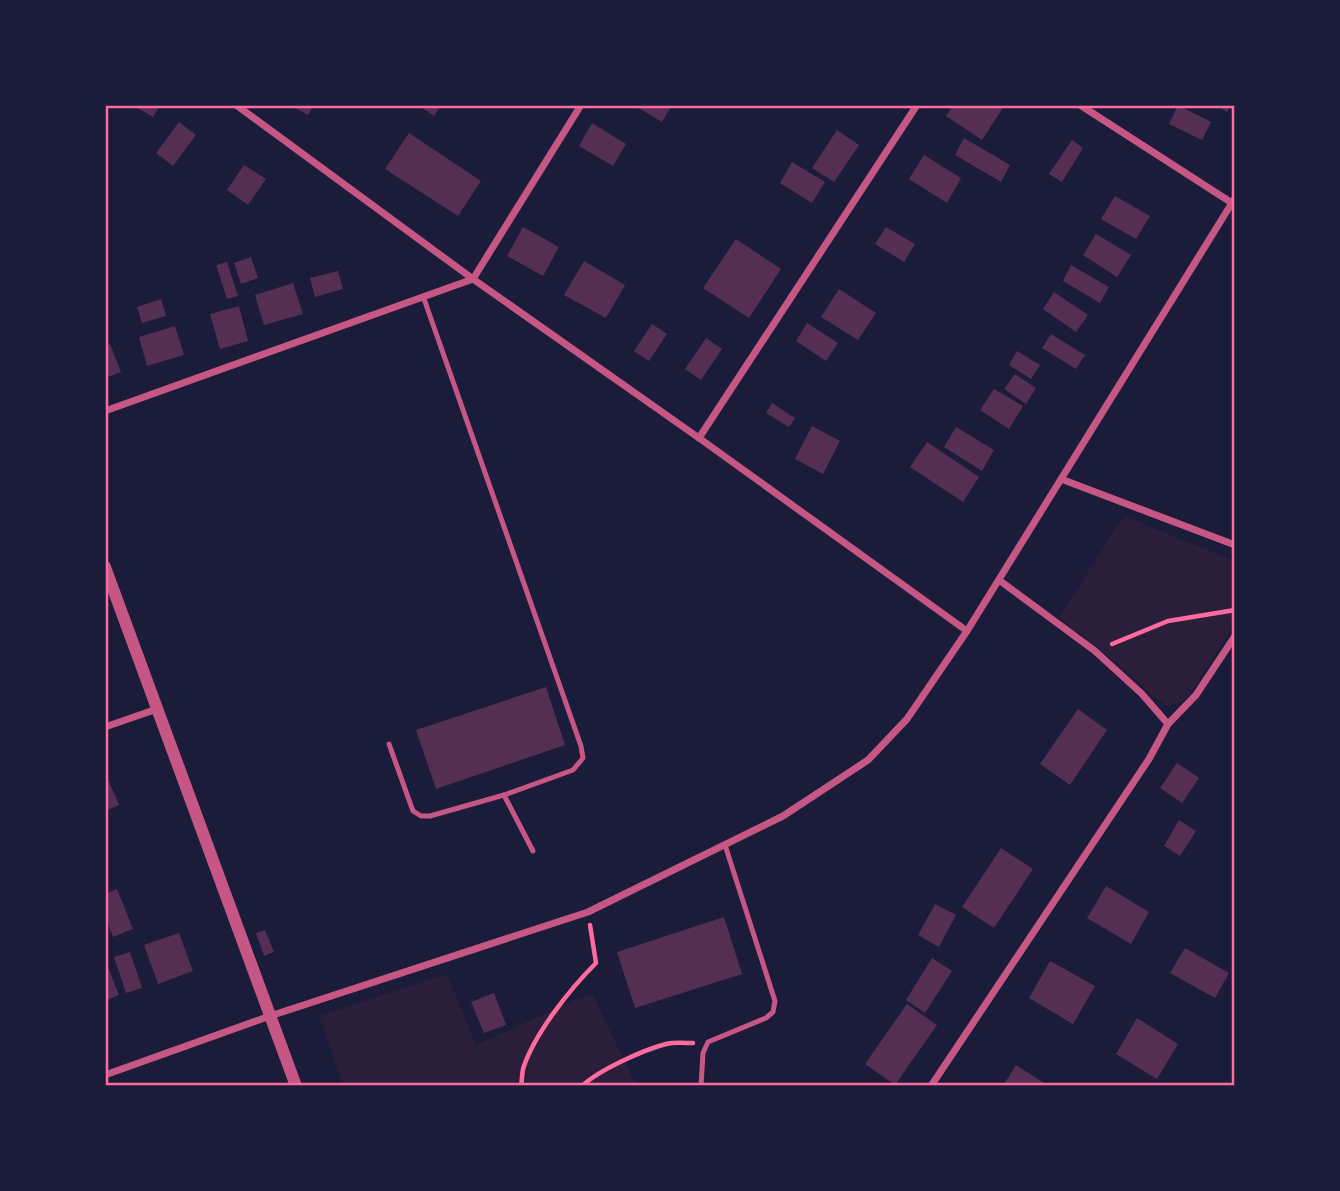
<svg xmlns="http://www.w3.org/2000/svg" width="1340" height="1191" viewBox="0 0 1340 1191" font-family="Montserrat,sans-serif">
<style>
.green{fill:#2a1e3b}
.building{fill:#542f53}
.lines{fill:none;stroke-linecap:round;stroke-linejoin:round}
.path{stroke:#ff6b9d;stroke-width:4.5}
.service{stroke:#c65784;stroke-width:5}
.minor{stroke:#c65784;stroke-width:7}
.tertiary{stroke:#c65784;stroke-width:12}
.neatline{fill:none;stroke:#ff6b9d;stroke-width:2.5}
</style>
<rect width="100%" height="100%" fill="#1b1b3a"/>
<g class="green">
<polygon points="1124,516 1235,561 1235,623 1190,694 1181,702 1167,706 1152,695 1117,664 1059,617"/>
<polygon points="447,974 476,1045 574,1000 593,995 632,1077 641,1086 343,1086 319,1016"/>
</g>
<g class="building">
<polygon points="132,105 160,105 153,117"/>
<polygon points="290,105 314,105 308,115"/>
<polygon points="418,105 441,105 434,116"/>
<polygon points="634,105 672,105 662,122"/>
<polygon points="953,105 1002,105 1004,106 982,140 946,116"/>
<polygon points="1178,105 1211,122 1202,140 1169,124"/>
<polygon points="1215,105 1231,105 1227,112"/>
<polygon points="179,122 196,135 173,166 156,153"/>
<polygon points="592,123 626,144 613,166 579,146"/>
<polygon points="837,130 859,145 834,182 812,168"/>
<polygon points="409,133 481,181 458,216 385,169"/>
<polygon points="964,138 1010,165 1001,182 955,155"/>
<polygon points="1072,140 1083,148 1062,182 1049,174"/>
<polygon points="924,155 961,178 947,203 909,179"/>
<polygon points="792,162 825,182 812,203 780,183"/>
<polygon points="244,165 266,179 248,205 227,190"/>
<polygon points="1115,196 1150,216 1136,239 1101,219"/>
<polygon points="523,227 559,247 543,276 507,256"/>
<polygon points="886,227 915,244 904,262 875,244"/>
<polygon points="1096,234 1131,255 1117,277 1083,255"/>
<polygon points="736,239 781,269 749,318 703,288"/>
<polygon points="251,257 258,278 241,284 234,263"/>
<polygon points="584,261 625,285 606,318 564,295"/>
<polygon points="227,262 238,296 227,299 216,265"/>
<polygon points="1071,265 1109,287 1100,303 1063,281"/>
<polygon points="338,271 343,289 315,297 310,278"/>
<polygon points="293,283 303,314 264,325 255,295"/>
<polygon points="839,289 876,313 858,340 821,317"/>
<polygon points="1054,292 1088,315 1076,332 1043,309"/>
<polygon points="161,299 166,316 142,323 137,307"/>
<polygon points="239,306 248,341 220,349 210,314"/>
<polygon points="807,323 838,343 826,361 796,341"/>
<polygon points="652,324 667,334 649,361 634,351"/>
<polygon points="175,326 184,355 147,366 139,337"/>
<polygon points="1051,334 1085,355 1076,369 1042,348"/>
<polygon points="706,338 722,349 701,380 685,369"/>
<polygon points="110,344 121,372 105,378 105,346"/>
<polygon points="1017,351 1040,365 1031,379 1009,365"/>
<polygon points="1015,374 1036,388 1026,404 1004,389"/>
<polygon points="994,389 1023,406 1009,429 980,410"/>
<polygon points="772,403 795,418 789,427 766,413"/>
<polygon points="812,426 840,441 823,474 795,459"/>
<polygon points="956,427 994,450 982,471 944,447"/>
<polygon points="927,442 979,477 963,502 910,467"/>
<polygon points="546,687 565,745 436,789 416,730"/>
<polygon points="1078,709 1107,730 1070,785 1040,764"/>
<polygon points="1177,763 1199,778 1182,803 1160,788"/>
<polygon points="105,772 119,805 105,811"/>
<polygon points="1179,820 1196,831 1180,856 1164,846"/>
<polygon points="1001,848 1033,869 994,928 962,907"/>
<polygon points="1106,886 1149,912 1131,944 1087,918"/>
<polygon points="117,889 133,929 113,937 105,916 105,894"/>
<polygon points="935,904 956,915 939,947 918,935"/>
<polygon points="724,917 742,974 635,1008 617,952"/>
<polygon points="265,930 274,952 264,956 256,933"/>
<polygon points="179,933 193,971 158,984 144,945"/>
<polygon points="1185,948 1229,973 1215,998 1170,973"/>
<polygon points="130,952 142,988 126,993 114,957"/>
<polygon points="932,958 952,971 925,1013 906,1000"/>
<polygon points="1050,961 1095,986 1073,1024 1029,998"/>
<polygon points="108,967 119,995 105,1001 105,968"/>
<polygon points="494,993 506,1025 484,1033 471,1002"/>
<polygon points="907,1004 937,1025 895,1085 865,1064"/>
<polygon points="1137,1018 1178,1044 1157,1079 1116,1054"/>
<polygon points="1016,1065 1049,1086 1003,1086"/>
</g>
<g class="lines">
<g class="path">
<polyline points="1112,644 1168,621 1235,610"/>
<path d="M521 1086C522 1081 522 1074 523 1069 534 1034 570 989 596 963L590 925"/>
<path d="M582 1086C599 1070 643 1050 666 1044 674 1042 684 1043 693 1043"/>
</g>
<g class="service">
<polyline points="389,744 413,811 421,816 430,816 504,795 573,770 583,758 581,746 423,296"/>
<polyline points="504,795 533,851"/>
<polyline points="701,1086 703,1053 708,1042 766,1018 773,1012 775,1001 725,845"/>
</g>
<g class="minor">
<polyline points="236,105 473,279 699,438 967,631"/>
<polyline points="1080,105 1232,203"/>
<polyline points="105,411 473,279 581,105"/>
<polyline points="699,438 917,105"/>
<polyline points="1061,479 1235,545"/>
<polyline points="999,580 1095,651 1142,694 1168,724"/>
<polyline points="105,727 157,709"/>
<polyline points="105,1075 270,1016 588,912 783,816 868,760 907,719 967,631 1235,198"/>
<polyline points="931,1086 1149,759 1168,724 1196,695 1235,636"/>
</g>
<polyline class="tertiary" points="105,567 296,1086"/>
</g>
<rect width="1340" height="1191" fill="none" stroke="#1b1b3a" stroke-width="214"/>
<rect x="107" y="107" width="1126" height="977" class="neatline"/>
</svg>
